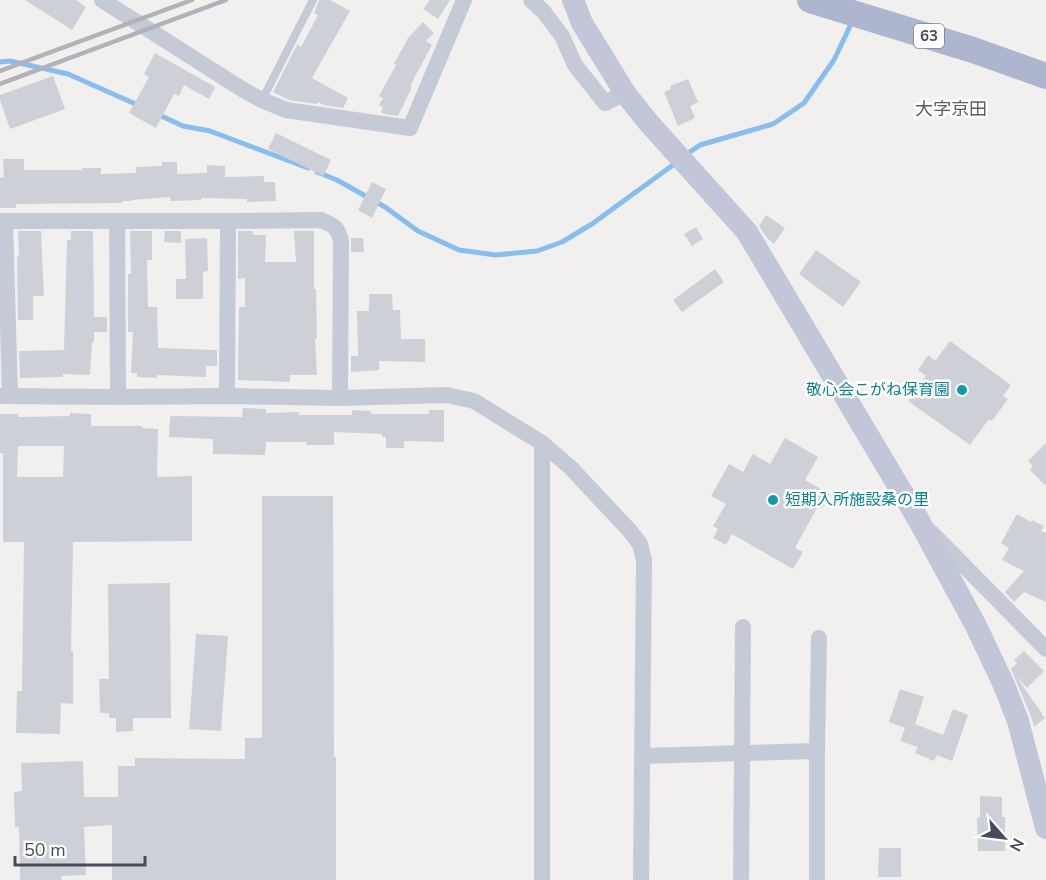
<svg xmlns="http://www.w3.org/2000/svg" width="1046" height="880" viewBox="0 0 1046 880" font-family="'Nunito Sans','Noto Sans JP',sans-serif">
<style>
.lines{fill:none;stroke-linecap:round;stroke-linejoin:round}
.stream{stroke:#88beef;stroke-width:5}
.building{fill:#ced0d7;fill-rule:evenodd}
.lane{stroke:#c5cad7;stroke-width:8}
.street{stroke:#c5cad7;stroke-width:16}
.secondary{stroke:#c1c6d9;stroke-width:22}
.primary{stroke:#aeb6cf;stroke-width:26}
.rail{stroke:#b1b2ba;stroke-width:4.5}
.culture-dot{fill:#0f9aa8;stroke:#fff;stroke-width:2}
.labels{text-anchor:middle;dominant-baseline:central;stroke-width:5;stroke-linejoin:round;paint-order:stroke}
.shield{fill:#fff;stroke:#7e828e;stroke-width:1.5}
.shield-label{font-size:15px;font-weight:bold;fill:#474c5d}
.culture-label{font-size:16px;fill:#0d838f;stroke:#fff;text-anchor:end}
.neighbourhood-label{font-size:18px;fill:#5c5d65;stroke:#fff}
</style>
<rect width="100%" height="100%" fill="#f2f0ef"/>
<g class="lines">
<g class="stream">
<polyline points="0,62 10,61 68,74 140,106"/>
<polyline points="157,114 183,126 210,131 308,168"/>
<polyline points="684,156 700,145 773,124 804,103 834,60 852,22"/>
<polyline points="317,172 337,180 385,207 418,231 459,250 496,255 537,251 562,242 592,224 677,162"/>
</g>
</g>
<g class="building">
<polygon points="25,0 76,0 86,7 72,30"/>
<polygon points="319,0 330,0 350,11 312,78 348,98 343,108 324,105 318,102 317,104 289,100 273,92 297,45 301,47 318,15 314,13"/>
<polygon points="430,0 450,0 438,19 423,9"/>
<polygon points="423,22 434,33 426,41 432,45 410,86 412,87 398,116 384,114 381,112 383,107 379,105 383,98 379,96 396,65 394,64 408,38"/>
<polygon points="155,53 215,87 209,99 184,85 179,96 174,94 156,128 129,113 149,77 144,74"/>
<polygon points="53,76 65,109 10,129 0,100 0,95"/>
<polygon points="688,79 698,102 690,106 695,118 678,126 664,92 671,89 670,86"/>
<polygon points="276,133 331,160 323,176 268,149"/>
<polygon points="3,159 24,159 24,170 82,170 82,168 101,168 101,174 136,173 136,167 162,166 162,162 177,162 177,174 207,173 207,165 225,166 225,177 264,176 264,182 275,182 276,201 247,202 247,199 201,198 201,200 170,201 170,197 131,200 131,201 122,201 122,203 16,204 16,208 0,208 0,178 4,177"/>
<polygon points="372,182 386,189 372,218 358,210"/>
<polygon points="766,215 785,228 774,244 767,238 759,226"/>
<polygon points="696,227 703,239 692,246 684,234"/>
<polygon points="18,231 41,231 44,296 33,296 33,320 18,320 17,256 19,256"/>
<polygon points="71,231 93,231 94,317 107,317 107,332 94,332 94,343 92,342 90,375 63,374 63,377 20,378 19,351 64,350 67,240 71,240"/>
<polygon points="130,231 152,231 152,260 147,260 148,307 157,307 158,348 217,350 217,366 206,366 206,377 157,375 157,378 137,377 137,373 131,373 133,332 128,332 128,274 131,274"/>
<polygon points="165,231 181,231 181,243 164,242"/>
<polygon points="238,231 253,231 253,235 266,235 265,262 296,262 294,231 314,231 314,289 316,289 317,338 315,338 317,375 290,375 290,382 238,380 239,307 245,307 245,278 238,279"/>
<polygon points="207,238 208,271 203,272 203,299 176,299 176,279 186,279 185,239"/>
<polygon points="351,238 363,238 364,252 351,252"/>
<polygon points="816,250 861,282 843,307 799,274"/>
<polygon points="715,269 724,282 682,312 673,300"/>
<polygon points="369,294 392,294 393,310 400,310 401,339 425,339 425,362 379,361 379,370 351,372 351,356 358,356 357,311 369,311"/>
<polygon points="950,341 1011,385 1003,396 1008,399 992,421 989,419 970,445 908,401 926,376 918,370 928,355 935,361"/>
<polygon points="243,408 266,409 266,413 299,412 299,415 352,415 352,410 371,411 371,414 429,414 429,410 444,410 444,442 404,441 404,448 386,448 386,437 382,437 382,434 334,432 334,445 306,445 307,442 266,442 265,455 213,454 213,439 169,437 170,417 172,416 242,417"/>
<path d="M70 413 91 414V426H142V428L158 429 157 477 192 476V541L73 542 71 651H73V704L61 703 60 734 16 733 17 691H22L24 542H3V453H0V414H18V417L70 416ZM18 446H64L63 477H17Z"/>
<polygon points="785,438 818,457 805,480 830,494 822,508 818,506 795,548 803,552 793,569 732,534 726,545 713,538 718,529 713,526 726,504 711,496 729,464 743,472 753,454 770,464"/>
<polygon points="1046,443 1046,486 1030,470 1033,466 1028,461"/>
<polygon points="262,496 333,496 334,757 336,757 336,880 112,880 112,825 84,827 86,875 61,876 62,880 20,880 19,827 15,827 14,792 22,791 21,763 83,761 84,797 118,797 118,766 135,766 135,758 245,759 245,738 262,738"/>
<polygon points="1017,514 1031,522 1032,520 1044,526 1041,531 1046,533 1046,602 1024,592 1014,602 1005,592 1024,571 1002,560 1009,548 1001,543"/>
<polygon points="170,583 171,718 133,718 133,731 116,732 116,718 109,718 109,713 100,713 99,679 109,679 108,584"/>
<polygon points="196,634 228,636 221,731 189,729"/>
<polygon points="1024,651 1044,671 1027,688 1016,676 1045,718 1034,727 1031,716 1011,669 1017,663 1014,660"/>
<polygon points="900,689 924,697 915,724 943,735 953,709 968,715 952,761 937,755 934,761 915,753 918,747 900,741 905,728 889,722"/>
<polygon points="980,796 1002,797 1002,817 1005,817 1005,851 978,851 977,818 980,817"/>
<polygon points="879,848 901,848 901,877 878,877"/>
</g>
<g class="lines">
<polyline class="lane" points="262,100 313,0"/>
<g class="street">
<polyline points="102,0 245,91 262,100 286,110 410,128 464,0"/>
<polyline points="531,0 543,11 562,36 575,65 605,103 625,93"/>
<path d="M0 221H228L321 220C333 225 338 227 341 241L340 398 227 396 118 397 0 396"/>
<polyline points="5,221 10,396"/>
<polyline points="117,221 118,397"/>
<polyline points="227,396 228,221"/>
<polyline points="340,398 447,395 474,401 542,443 571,468 630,531 640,544 644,560 641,880"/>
<polyline points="931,532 1046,649"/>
<polyline points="642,756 817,751"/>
<polyline points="542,880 542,443"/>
<polyline points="741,880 743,627"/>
<polyline points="817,880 817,751 819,638"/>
</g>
<polyline class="secondary" points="573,0 582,23 625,93 648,122 747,232 918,519 976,626 1004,685 1018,721 1046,828"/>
<polyline class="primary" points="810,0 973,50 1046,76"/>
<g class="rail">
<polyline points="0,71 192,0"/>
<polyline points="0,84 226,0"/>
</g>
</g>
<g class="culture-dot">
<circle cx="962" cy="390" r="6"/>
<circle cx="773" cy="500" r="6"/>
</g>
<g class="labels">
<rect class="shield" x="914" y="24" width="30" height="24" rx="4.5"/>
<g class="shield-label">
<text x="929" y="36">63</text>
</g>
<g class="culture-label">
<text x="950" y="390">敬心会こがね保育園</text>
<text x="785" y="500" text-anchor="start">短期入所施設桑の里</text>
</g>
<g class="neighbourhood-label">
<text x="951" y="109">大字京田</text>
</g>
</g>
<g transform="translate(1004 838) rotate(118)" stroke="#ffffff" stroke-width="4.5" paint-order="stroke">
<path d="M0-4.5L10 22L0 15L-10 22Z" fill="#474c5d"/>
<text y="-9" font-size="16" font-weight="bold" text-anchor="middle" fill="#474c5d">N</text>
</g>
<path d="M15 856v9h130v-9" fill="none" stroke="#474c5d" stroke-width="3"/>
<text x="24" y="856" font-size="18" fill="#474c5d" stroke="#ffffff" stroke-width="4.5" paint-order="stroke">50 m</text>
</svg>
